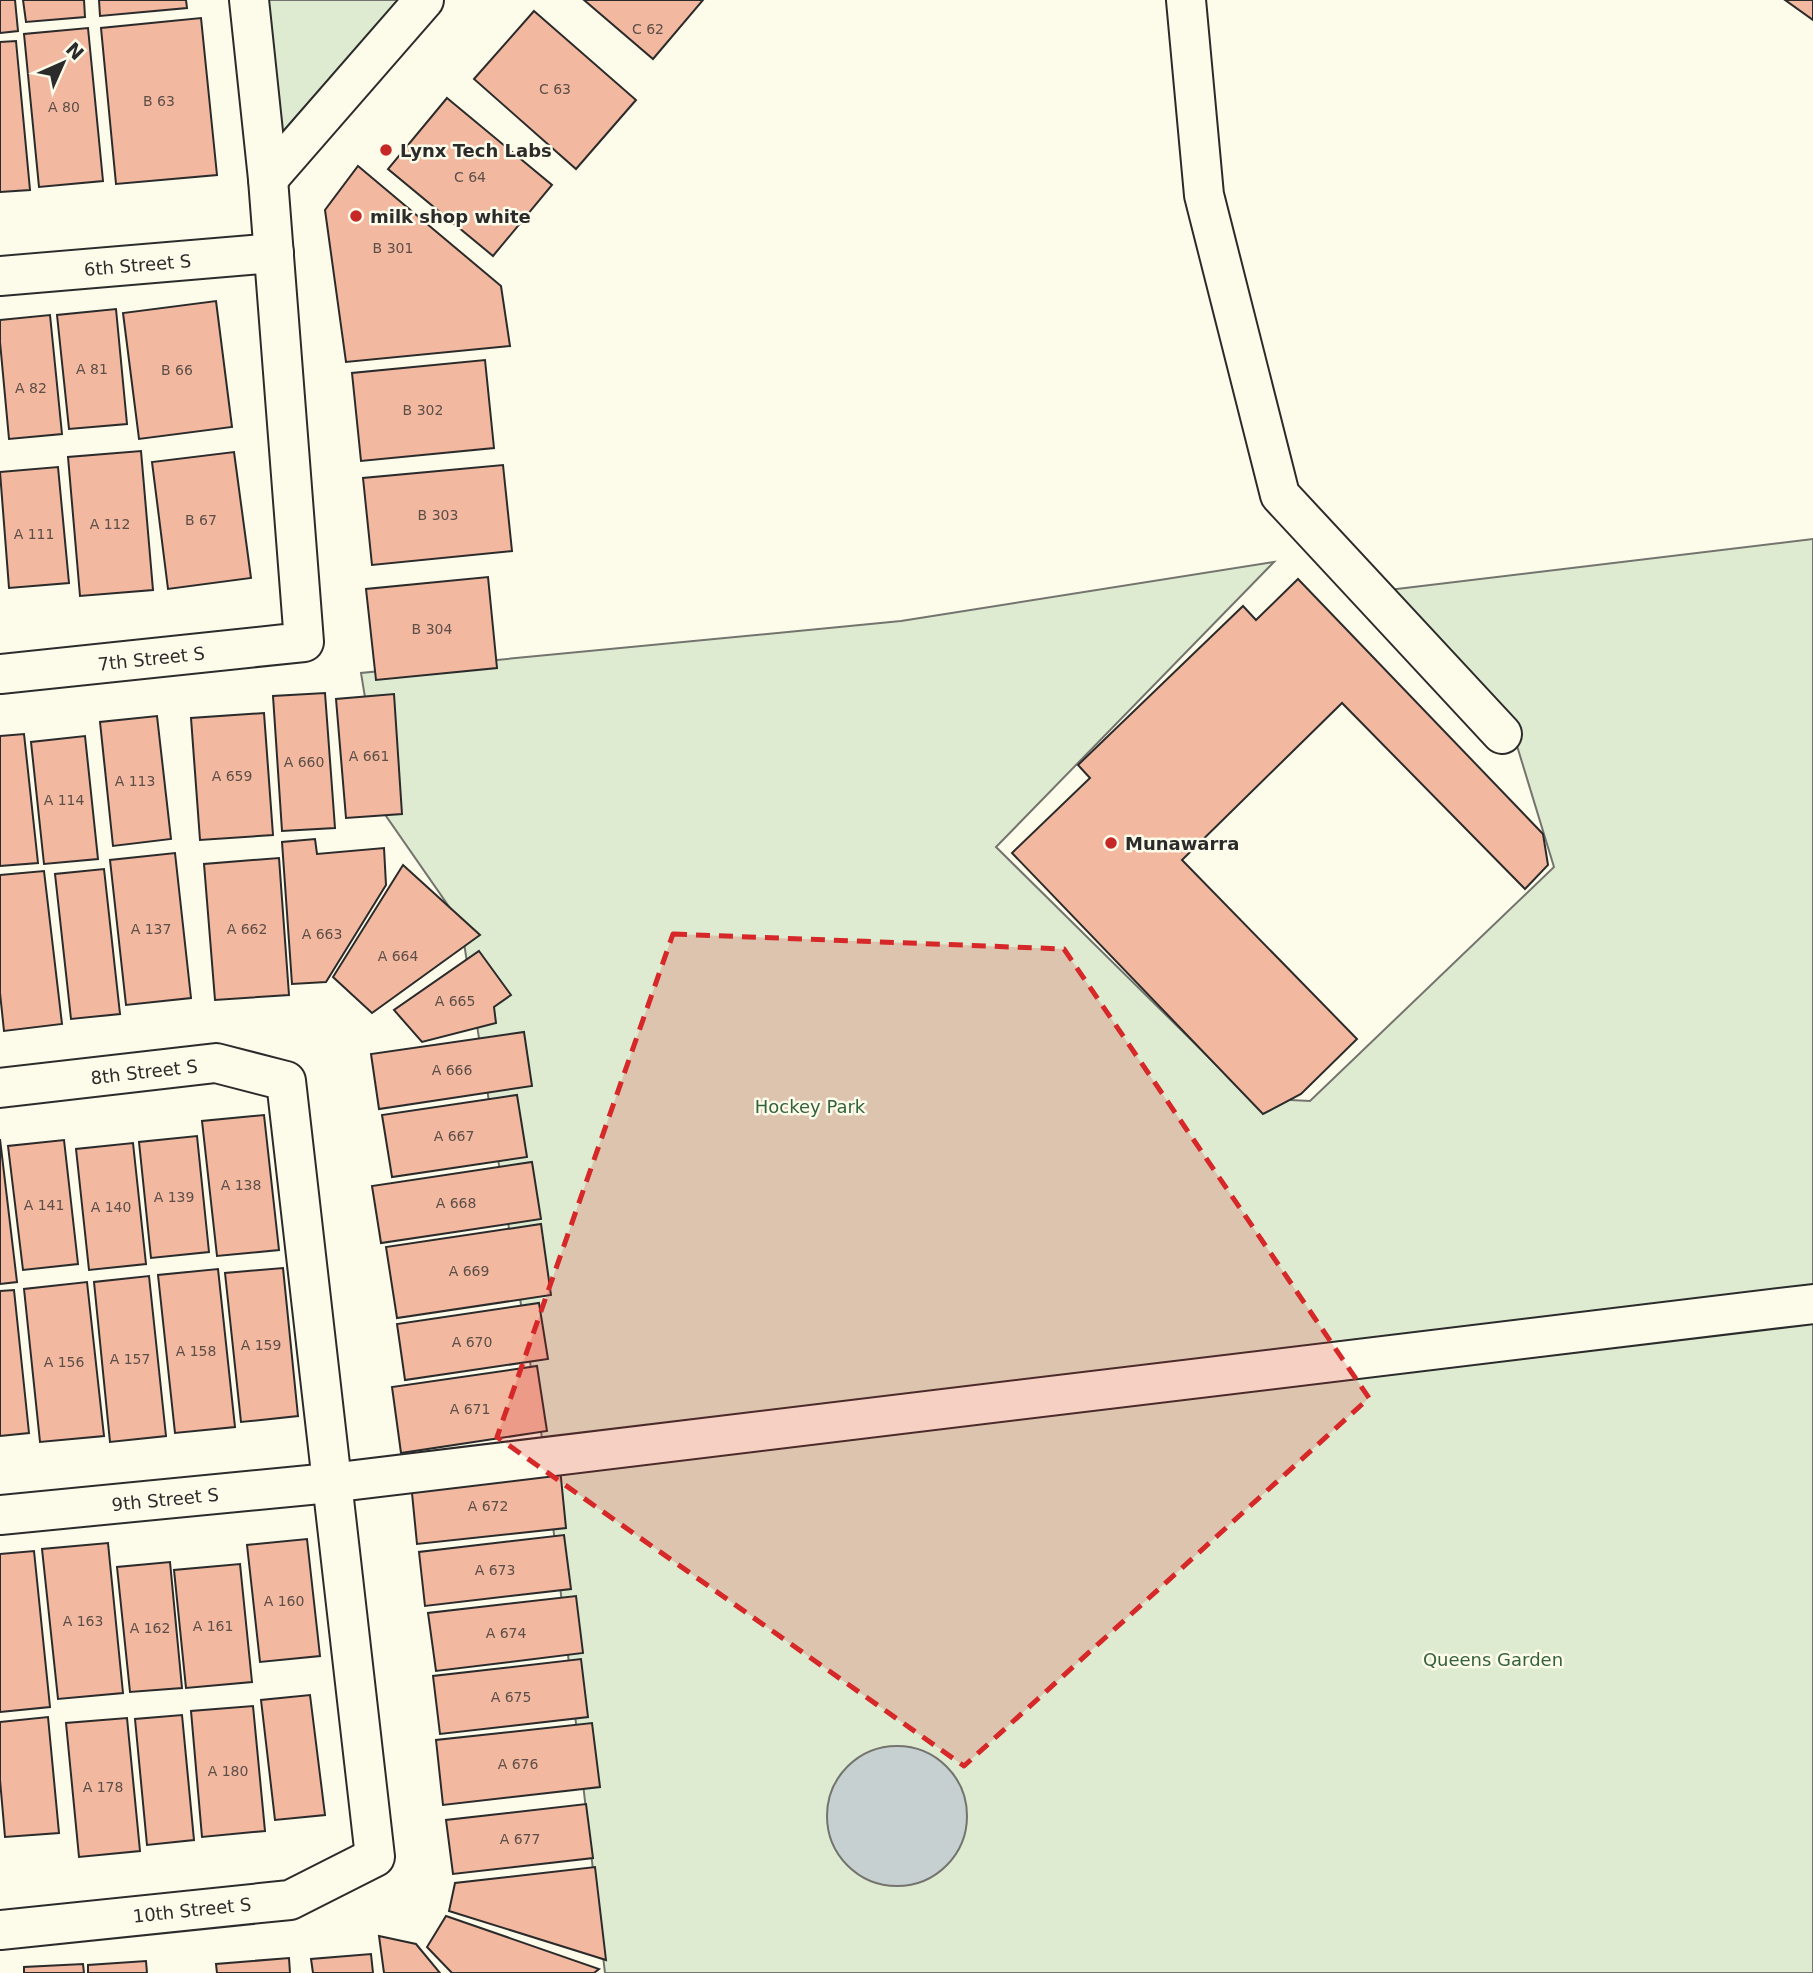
<svg xmlns="http://www.w3.org/2000/svg" width="1813" height="1973" viewBox="0 0 1813 1973" font-family="'DejaVu Sans',sans-serif">
<style>
.green{fill:#deebd1;stroke:#74746e;stroke-width:2}
.water{fill:#c7d0d0;stroke:#74746e;stroke-width:2}
.building{fill:#f2b8a0;stroke:#2b2b2b;stroke-width:2}
.lines{fill:none;stroke-linecap:round;stroke-linejoin:round}
.minor-casing{stroke:#2b2b2b;stroke-width:42}
.minor{stroke:#fdfbea;stroke-width:38}
.marked{fill:#d62828;fill-opacity:0.2;stroke:#d62828;stroke-width:5;stroke-dasharray:14 9;stroke-linejoin:round}
.poi-dot{fill:#c62828;stroke:#fdfbea;stroke-width:2.5}
.labels{text-anchor:middle;dominant-baseline:central;stroke-width:5;stroke-linejoin:round;paint-order:stroke}
.number-label{font-size:14px;fill:#5d4e48}
.poi-label{font-size:18px;font-weight:bold;fill:#2b2b2b;stroke:#fdfbea;text-anchor:start}
.street-label{font-size:18px;fill:#2b2b2b;stroke:#fdfbea}
.park-label{font-size:18px;fill:#34623c;stroke:#fdfbea}
</style>
<rect width="100%" height="100%" fill="#fdfbea"/>
<g class="green">
<polygon points="249,0 424,0 268,179"/>
<polygon points="1813,539 1813,1973 605,1973 545,1457 461,924 384,813 361,673 901,621 1274,562 996,847 1250,1098 1310,1101 1554,867 1514,736 1380,591"/>
</g>
<circle class="water" cx="897" cy="1816" r="70"/>
<g class="building">
<polygon points="0,0 15,0 18,31 0,33"/>
<polygon points="23,0 84,0 85,17 26,22"/>
<polygon points="99,0 186,0 187,8 100,16"/>
<polygon points="584,0 703,0 653,59"/>
<polygon points="1785,0 1813,0 1813,20"/>
<polygon points="534,11 636,100 576,169 474,79"/>
<polygon points="201,18 217,175 116,184 101,28"/>
<polygon points="88,28 103,181 39,187 24,34"/>
<polygon points="16,41 30,190 0,192 0,42"/>
<polygon points="447,98 552,185 493,256 388,169"/>
<polygon points="358,166 501,286 510,346 346,362 325,210"/>
<polygon points="216,301 232,427 139,439 123,313"/>
<polygon points="116,309 127,424 69,429 57,315"/>
<polygon points="50,315 62,434 9,439 0,342 0,320"/>
<polygon points="485,360 494,448 361,461 352,373"/>
<polygon points="141,451 153,590 80,596 68,457"/>
<polygon points="234,452 251,578 168,589 152,462"/>
<polygon points="503,465 512,551 372,565 363,478"/>
<polygon points="58,467 69,583 9,588 0,472"/>
<polygon points="488,577 497,668 376,680 366,589"/>
<polygon points="1298,579 1543,834 1548,865 1525,889 1342,703 1182,860 1357,1039 1301,1094 1263,1114 1012,853 1090,778 1078,765 1243,606 1256,620"/>
<polygon points="325,693 335,828 282,831 273,696"/>
<polygon points="394,694 402,814 346,818 336,699"/>
<polygon points="264,713 273,835 200,840 191,718"/>
<polygon points="157,716 171,839 113,846 100,722"/>
<polygon points="24,734 38,863 0,866 0,736"/>
<polygon points="85,736 98,859 44,864 31,742"/>
<polygon points="315,839 317,854 384,848 386,885 326,982 292,984 282,842"/>
<polygon points="175,853 191,998 126,1005 110,860"/>
<polygon points="279,858 289,995 215,1000 204,864"/>
<polygon points="403,865 480,935 372,1013 333,977"/>
<polygon points="104,869 120,1014 71,1019 55,874"/>
<polygon points="44,871 62,1024 4,1031 0,993 0,875"/>
<polygon points="479,951 511,995 494,1007 496,1023 422,1042 394,1010"/>
<polygon points="524,1032 532,1086 379,1109 371,1054"/>
<polygon points="517,1095 527,1157 392,1177 382,1115"/>
<polygon points="264,1115 279,1250 217,1256 202,1121"/>
<polygon points="197,1136 209,1252 151,1258 139,1142"/>
<polygon points="0,1139 17,1282 0,1284"/>
<polygon points="64,1140 78,1264 23,1270 8,1146"/>
<polygon points="133,1143 146,1264 89,1270 76,1149"/>
<polygon points="532,1162 541,1219 381,1243 372,1186"/>
<polygon points="541,1224 551,1295 397,1318 386,1247"/>
<polygon points="283,1268 298,1416 241,1422 225,1273"/>
<polygon points="218,1269 235,1427 175,1433 158,1275"/>
<polygon points="149,1276 166,1436 110,1442 94,1282"/>
<polygon points="87,1282 104,1436 40,1442 24,1289"/>
<polygon points="14,1290 29,1433 0,1436 0,1291"/>
<polygon points="539,1303 548,1359 405,1380 397,1324"/>
<polygon points="537,1366 547,1431 401,1453 392,1387"/>
<polygon points="560,1468 566,1528 417,1544 411,1483"/>
<polygon points="564,1535 571,1589 425,1606 419,1552"/>
<polygon points="307,1539 320,1656 260,1662 247,1545"/>
<polygon points="108,1543 123,1693 58,1699 42,1549"/>
<polygon points="34,1551 50,1707 0,1712 0,1554"/>
<polygon points="170,1562 182,1688 130,1692 117,1567"/>
<polygon points="240,1564 252,1682 186,1688 174,1570"/>
<polygon points="576,1596 583,1653 436,1671 428,1613"/>
<polygon points="581,1659 588,1717 440,1734 433,1676"/>
<polygon points="310,1695 325,1815 275,1820 261,1700"/>
<polygon points="253,1706 265,1831 202,1837 191,1711"/>
<polygon points="182,1715 194,1840 147,1845 135,1719"/>
<polygon points="48,1717 59,1833 5,1837 0,1780 0,1722"/>
<polygon points="127,1718 140,1851 79,1857 66,1723"/>
<polygon points="592,1723 600,1787 443,1805 436,1740"/>
<polygon points="586,1804 593,1858 453,1874 446,1820"/>
<polygon points="595,1867 606,1960 449,1911 455,1883"/>
<polygon points="446,1916 599,1969 594,1973 452,1973 427,1947"/>
<polygon points="379,1936 416,1944 440,1973 384,1973"/>
<polygon points="371,1954 373,1973 313,1973 311,1959"/>
<polygon points="289,1958 290,1973 217,1973 216,1964"/>
<polygon points="146,1961 147,1973 88,1973 88,1965"/>
<polygon points="83,1964 84,1973 24,1973 24,1967"/>
</g>
<g class="lines">
<g class="minor-casing">
<g id="minor">
<polyline points="1186,0 1204,195 1280,495 1502,734"/>
<polyline points="268,179 424,0"/>
<path id="s1" d="M0 276 274 253"/>
<path id="s2" d="M0 674 304 642 268 179 249 0"/>
<path id="s3" d="M0 1088 216 1063 286 1081 375 1857 290 1900 0 1930"/>
<path id="s4" d="M0 1515 330 1483 1813 1304"/>
</g>
</g>
<use href="#minor" class="minor"/>
</g>
<path class="marked" d="M673 934 1064 949 1369 1398 964 1766 497 1437Z"/>
<g class="poi-dot">
<circle cx="386" cy="150" r="7"/>
<circle cx="356" cy="216" r="7"/>
<circle cx="1111" cy="843" r="7"/>
</g>
<g class="labels">
<g class="number-label">
<text x="648" y="29">C 62</text>
<text x="555" y="89">C 63</text>
<text x="159" y="101">B 63</text>
<text x="64" y="107">A 80</text>
<text x="470" y="177">C 64</text>
<text x="393" y="248">B 301</text>
<text x="92" y="369">A 81</text>
<text x="177" y="370">B 66</text>
<text x="31" y="388">A 82</text>
<text x="423" y="410">B 302</text>
<text x="438" y="515">B 303</text>
<text x="201" y="520">B 67</text>
<text x="110" y="524">A 112</text>
<text x="34" y="534">A 111</text>
<text x="432" y="629">B 304</text>
<text x="369" y="756">A 661</text>
<text x="304" y="762">A 660</text>
<text x="232" y="776">A 659</text>
<text x="135" y="781">A 113</text>
<text x="64" y="800">A 114</text>
<text x="151" y="929">A 137</text>
<text x="247" y="929">A 662</text>
<text x="322" y="934">A 663</text>
<text x="398" y="956">A 664</text>
<text x="455" y="1001">A 665</text>
<text x="452" y="1070">A 666</text>
<text x="454" y="1136">A 667</text>
<text x="241" y="1185">A 138</text>
<text x="174" y="1197">A 139</text>
<text x="456" y="1203">A 668</text>
<text x="44" y="1205">A 141</text>
<text x="111" y="1207">A 140</text>
<text x="469" y="1271">A 669</text>
<text x="472" y="1342">A 670</text>
<text x="261" y="1345">A 159</text>
<text x="196" y="1351">A 158</text>
<text x="130" y="1359">A 157</text>
<text x="64" y="1362">A 156</text>
<text x="470" y="1409">A 671</text>
<text x="488" y="1506">A 672</text>
<text x="495" y="1570">A 673</text>
<text x="284" y="1601">A 160</text>
<text x="83" y="1621">A 163</text>
<text x="213" y="1626">A 161</text>
<text x="150" y="1628">A 162</text>
<text x="506" y="1633">A 674</text>
<text x="511" y="1697">A 675</text>
<text x="518" y="1764">A 676</text>
<text x="228" y="1771">A 180</text>
<text x="103" y="1787">A 178</text>
<text x="520" y="1839">A 677</text>
</g>
<g class="poi-label">
<text x="400" y="150">Lynx Tech Labs</text>
<text x="370" y="216">milk shop white</text>
<text x="1125" y="843">Munawarra</text>
</g>
<g class="street-label">
<text stroke="none"><textPath href="#s1" startOffset="138">6th Street S</textPath></text>
<text stroke="none"><textPath href="#s2" startOffset="152">7th Street S</textPath></text>
<text stroke="none"><textPath href="#s3" startOffset="145">8th Street S</textPath></text>
<text stroke="none"><textPath href="#s4" startOffset="166">9th Street S</textPath></text>
<text transform="translate(192 1910) rotate(-6)">10th Street S</text>
</g>
<g class="park-label">
<text x="810" y="1106">Hockey Park</text>
<text x="1493" y="1659">Queens Garden</text>
</g>
</g>
<g transform="translate(63 63) rotate(45)" stroke="#fdfbea" stroke-width="5" paint-order="stroke">
<path d="M0-5L12 26L0 18L-12 26Z" fill="#2b2b2b"/>
<text y="-10" font-size="19" font-weight="bold" text-anchor="middle" fill="#2b2b2b">N</text>
</g>
</svg>
